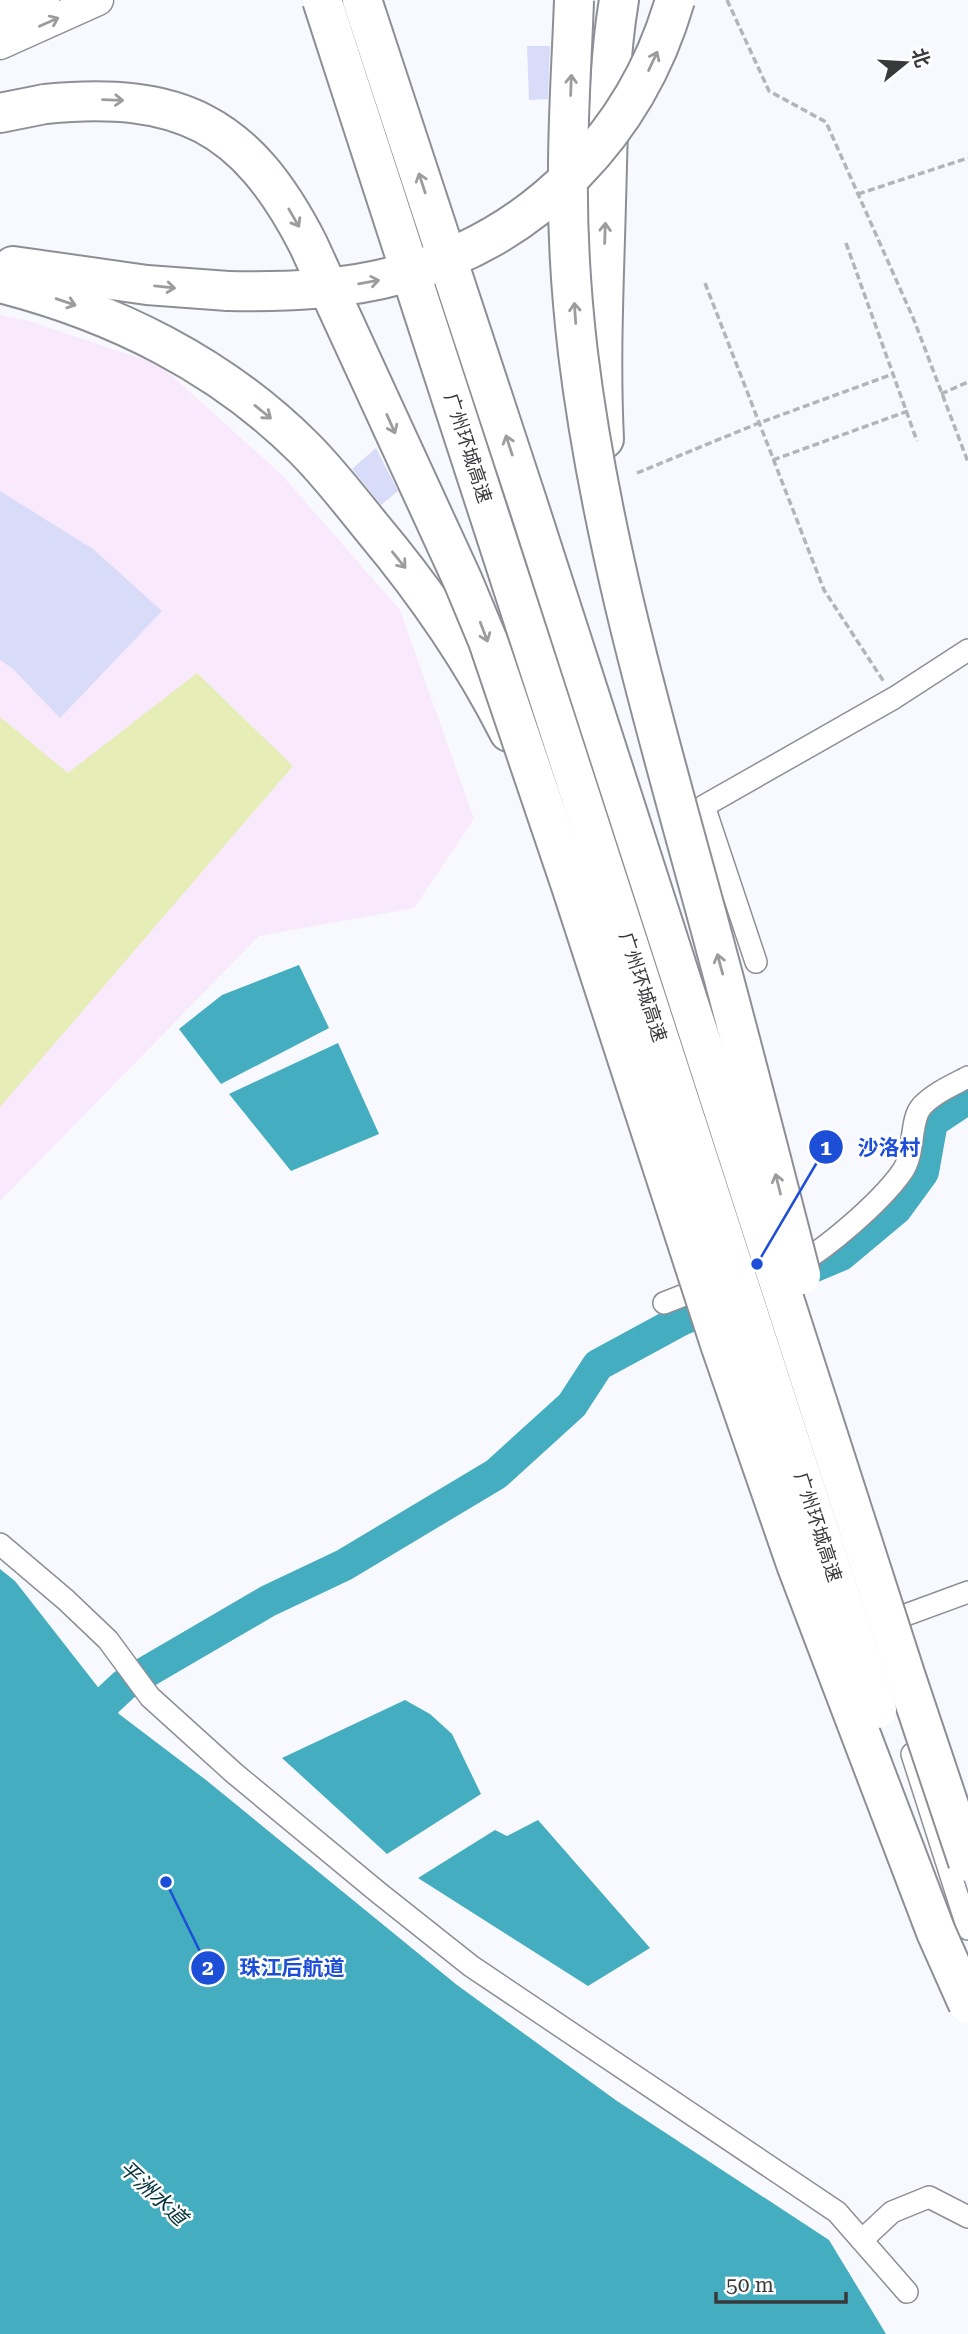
<svg xmlns="http://www.w3.org/2000/svg" width="968" height="2334" viewBox="0 0 968 2334" font-family="'Roboto Serif','Noto Sans SC',serif">
<style>
.commercial{fill:#f9e9fc}
.green{fill:#e7edb7}
.water{fill:#44adc0}
.lines{fill:none;stroke-linecap:round;stroke-linejoin:round}
.river{stroke:#44adc0;stroke-width:32}
.building{fill:#d8dcf9}
.street-casing{stroke:#8e8f96;stroke-width:24}
.secondary-casing{stroke:#8e8f96;stroke-width:33}
.highway-casing{stroke:#8e8f96;stroke-width:42}
.path{stroke:#b4b5b9;stroke-width:3.5;stroke-dasharray:7 3.5;stroke-linecap:butt}
.street{stroke:#fff;stroke-width:21}
.secondary{stroke:#fff;stroke-width:30}
.highway{stroke:#fff;stroke-width:38}
.highway-bridge-casing{stroke:#8e8f96;stroke-width:42;stroke-linecap:butt}
.highway-bridge{stroke:#fff;stroke-width:38}
.oneway{stroke:#9c9c9d}
.labels{text-anchor:middle;dominant-baseline:central;stroke-width:5;stroke-linejoin:round;paint-order:stroke}
.street-label{font-size:19px;fill:#38393b;stroke:#fff}
.water-label{font-size:21px;font-style:italic;fill:#00323a;stroke:#fff}
.leader{fill:none;stroke:#1d4ed8;stroke-width:2.5}
.callout-dot{fill:#1d4ed8;stroke:#fff;stroke-width:2.5}
.mark-label{font-size:21px;text-anchor:middle;font-weight:bold;fill:#fff}
.callout-label{font-size:21px;text-anchor:middle;font-weight:bold;fill:#1d4ed8;stroke:#fff;stroke-width:5;stroke-linejoin:round;paint-order:stroke}
</style>
<rect width="100%" height="100%" fill="#f8f9fe"/>
<polygon class="commercial" points="0,315 26,320 160,365 282,475 400,610 474,819 414,908 259,936 0,1201"/>
<polygon class="green" points="197,673 293,766 0,1107 0,717 68,773"/>
<g class="water">
<polygon points="299,965 329,1028 221,1084 179,1029 222,995"/>
<polygon points="338,1043 379,1134 291,1171 229,1094"/>
<polygon points="0,1569 15,1581 119,1714 206,1780 457,1985 617,2101 829,2240 886,2334 0,2334"/>
<polygon points="405,1700 430,1714 452,1734 481,1794 387,1854 282,1758"/>
<polygon points="538,1820 650,1948 588,1986 418,1878 495,1830 507,1836"/>
</g>
<g class="lines">
<g class="river">
<polyline points="779,1281 841,1255 896,1209 923,1172 932,1122 968,1098"/>
<polyline points="76,1730 124,1685 268,1601 344,1565 496,1474 572,1405 598,1365 681,1320 731,1300"/>
</g>
</g>
<g class="building">
<polygon points="527,46 550,46 548,99 529,100"/>
<polygon points="376,448 398,491 381,505 352,469"/>
<polygon points="0,491 93,549 162,611 60,718 12,668 0,660"/>
</g>
<g class="lines">
<g class="street-casing">
<g id="street">
<polyline points="546,629 585,741"/>
<polyline points="756,962 704,806 894,698 968,650"/>
<path d="M792 1268C825 1250 880 1203 902 1172 916 1152 909 1120 922 1106 934 1093 953 1085 968 1077"/>
<polyline points="664,1303 710,1285"/>
<polyline points="0,1544 66,1600 108,1640 150,1697 234,1773 379,1893 471,1966 837,2212 907,2292"/>
<polyline points="881,1624 968,1592"/>
<polyline points="912,1754 968,1929"/>
<polyline points="862,2240 892,2212 929,2197 968,2217"/>
</g>
</g>
<g class="secondary-casing">
<polyline id="secondary" points="0,44 98,0"/>
</g>
<g class="highway-casing">
<g id="highway">
<polyline points="0,19 40,0"/>
<polyline points="0,113 45,104"/>
<polyline points="13,266 147,285 228,291"/>
<path d="M0 283C114 312 221 365 304 448 329 473 351 502 373 529 425 591 472 659 509 732"/>
<path d="M604 439C600 360 604 282 606 203 608 136 608 66 619 0"/>
</g>
</g>
<g class="path">
<polyline points="727,0 769,91 826,122 914,320 968,462"/>
<polyline points="858,194 968,158"/>
<polyline points="846,243 917,441"/>
<polyline points="705,283 824,590 884,682"/>
<polyline points="941,394 968,382"/>
<polyline points="773,460 908,411"/>
<polyline points="637,473 759,423 893,374"/>
</g>
<use href="#street" class="street"/>
<use href="#secondary" class="secondary"/>
<use href="#highway" class="highway"/>
<g class="highway-bridge-casing">
<g id="highway-bridge">
<polyline points="322,0 877,1709"/>
<polyline points="362,0 527,501 906,1677 968,1862"/>
<path d="M574 0C572 57 568 113 568 170 567 231 571 293 578 353 600 533 650 708 698 883 734 1013 767 1144 801 1275"/>
<path d="M45 104C179 91 246 123 308 244L463 581 488 641 571 886 720 1344 796 1564 936 1932 968 2004"/>
<path d="M228 291C286 292 345 290 402 274 536 238 637 132 675 0"/>
</g>
</g>
<use href="#highway-bridge" class="highway-bridge"/>
</g>
<defs><path id="oneway-shaft" d="M-6 0H5M1.5-3L5.5 0L1.5 3" fill="none" stroke-width="1.6" stroke-linecap="round" stroke-linejoin="round" transform="scale(1.75)"/></defs>
<g class="oneway">
<use href="#oneway-shaft" transform="translate(49 22) rotate(-24)"/>
<use href="#oneway-shaft" transform="translate(653 61) rotate(-65)"/>
<use href="#oneway-shaft" transform="translate(571 85) rotate(-88)"/>
<use href="#oneway-shaft" transform="translate(113 100) rotate(2)"/>
<use href="#oneway-shaft" transform="translate(422 183) rotate(-108)"/>
<use href="#oneway-shaft" transform="translate(294 218) rotate(60)"/>
<use href="#oneway-shaft" transform="translate(605 233) rotate(-88)"/>
<use href="#oneway-shaft" transform="translate(369 282) rotate(-10)"/>
<use href="#oneway-shaft" transform="translate(165 287) rotate(6)"/>
<use href="#oneway-shaft" transform="translate(66 302) rotate(19)"/>
<use href="#oneway-shaft" transform="translate(575 313) rotate(-94)"/>
<use href="#oneway-shaft" transform="translate(263 412) rotate(39)"/>
<use href="#oneway-shaft" transform="translate(391 424) rotate(66)"/>
<use href="#oneway-shaft" transform="translate(509 445) rotate(-108)"/>
<use href="#oneway-shaft" transform="translate(399 560) rotate(51)"/>
<use href="#oneway-shaft" transform="translate(484 632) rotate(69)"/>
<use href="#oneway-shaft" transform="translate(720 964) rotate(-105)"/>
<use href="#oneway-shaft" transform="translate(778 1184) rotate(-104)"/>
</g>
<g class="labels">
<g class="street-label">
<text transform="translate(468 448) rotate(72)">广州环城高速</text>
<text transform="translate(643 987) rotate(72)">广州环城高速</text>
<text transform="translate(818 1527) rotate(72)">广州环城高速</text>
</g>
<g class="water-label">
<text transform="translate(153 2193) rotate(43)">平洲水道</text>
</g>
</g>
<path class="leader" d="M757 1264L826 1147M166 1882L208 1968"/>
<g class="callout-dot">
<circle cx="757" cy="1264" r="7"/>
<circle cx="166" cy="1882" r="7"/>
<circle cx="826" cy="1147" r="18"/>
<circle cx="208" cy="1968" r="18"/>
</g>
<g class="mark-label">
<text x="826" y="1155">1</text>
<text x="208" y="1975">2</text>
</g>
<g class="callout-label">
<text x="889" y="1155">沙洛村</text>
<text x="292" y="1975">珠江后航道</text>
</g>
<g transform="translate(905 63) rotate(72)" stroke="#ffffff" stroke-width="5" paint-order="stroke">
<path d="M0-5L12 26L0 18L-12 26Z" fill="#38393b"/>
<text y="-10" font-size="19" font-weight="bold" text-anchor="middle" fill="#38393b">北</text>
</g>
<path d="M716 2292v10h130v-10" fill="none" stroke="#38393b" stroke-width="3.5"/>
<text x="726" y="2292" font-size="21" fill="#38393b" stroke="#ffffff" stroke-width="5" paint-order="stroke">50 m</text>
</svg>
